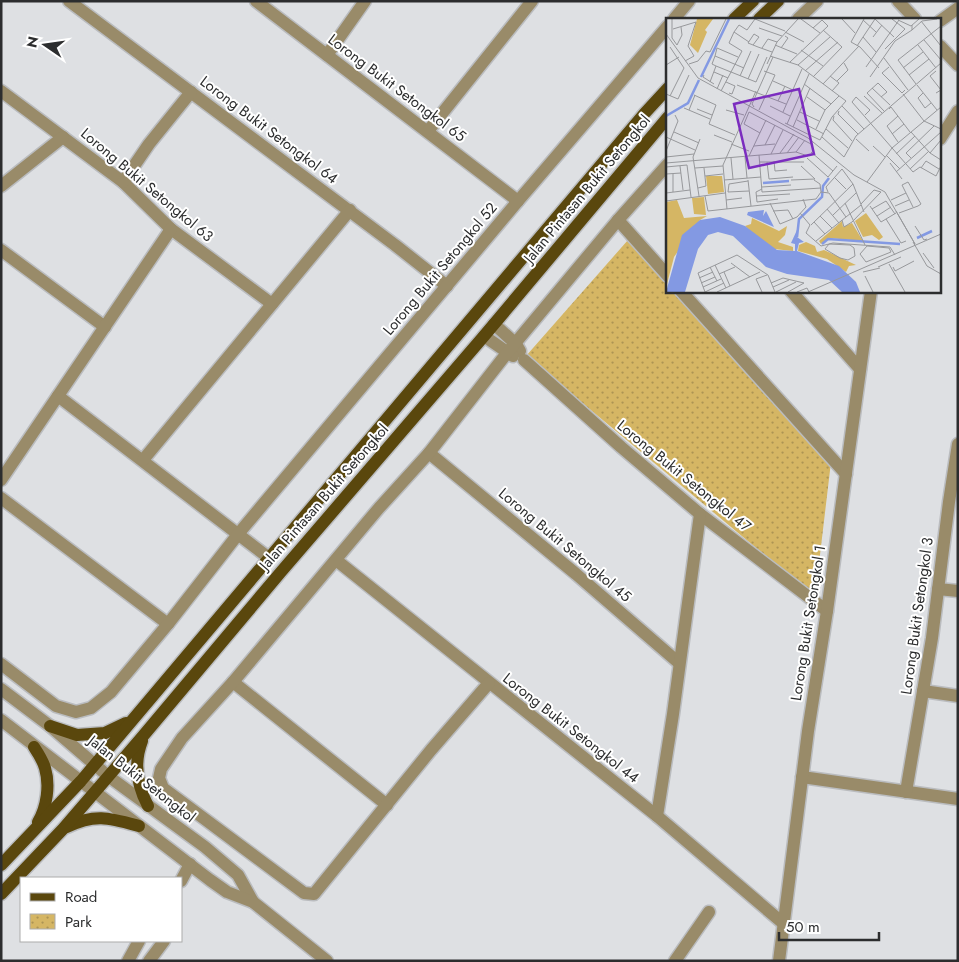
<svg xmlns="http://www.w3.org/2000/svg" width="959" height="962" viewBox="0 0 959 962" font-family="Jost,sans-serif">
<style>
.park{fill:url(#park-dots)}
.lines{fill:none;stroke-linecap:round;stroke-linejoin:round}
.minor-casing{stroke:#babcbf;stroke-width:15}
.major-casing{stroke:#babcbf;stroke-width:15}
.minor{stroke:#998b69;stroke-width:12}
.major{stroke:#5a470d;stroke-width:12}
.labels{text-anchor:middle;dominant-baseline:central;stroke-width:4;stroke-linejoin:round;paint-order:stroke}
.street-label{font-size:15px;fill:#2c2d2e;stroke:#fff}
.inset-river{fill:none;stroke:#8399e3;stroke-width:2.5}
.inset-road{fill:none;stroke:#97989b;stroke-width:1}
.view{fill:#7b2cbf;fill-opacity:0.15;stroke:#7b2cbf;stroke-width:2.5}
.inset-edge{fill:none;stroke:#2c2d2e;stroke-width:2.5}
</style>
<defs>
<pattern id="park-dots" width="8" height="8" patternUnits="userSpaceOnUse" patternTransform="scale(1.25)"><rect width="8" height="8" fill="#d5b664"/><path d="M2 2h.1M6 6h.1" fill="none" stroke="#ad9453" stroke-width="1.8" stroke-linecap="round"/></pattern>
</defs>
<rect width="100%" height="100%" fill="#dee0e3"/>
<polygon class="park" points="628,240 668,283 668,291 675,291 831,462 815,597 526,356"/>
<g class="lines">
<g class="minor-casing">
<g id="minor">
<polyline points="69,1 395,245 447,286"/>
<polyline points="256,1 518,201"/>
<polyline points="898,1 915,19"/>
<polyline points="674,19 689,1"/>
<polyline points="798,19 817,1"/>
<polyline points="940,21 958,8"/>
<polyline points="940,46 958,65"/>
<polyline points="327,55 365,1"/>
<polyline points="1,91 123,182 171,229 272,304"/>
<polyline points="428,131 532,1"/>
<polyline points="940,139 958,111"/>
<polyline points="123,182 149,144 191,92"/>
<polyline points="1,186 63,137"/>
<polyline points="618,220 668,276"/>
<polyline points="1,250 105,327"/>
<polyline points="681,291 846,474"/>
<polyline points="791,291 860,369"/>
<polyline points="494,324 516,344 520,351"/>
<polyline points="484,336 513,356"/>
<polyline points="524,360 621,447 700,514 827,611"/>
<polyline points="58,396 269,558"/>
<polyline points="429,453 576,574 679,663"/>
<polyline points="143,460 350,210"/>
<polyline points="1,480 171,229"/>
<polyline points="1,498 168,624"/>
<polyline points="336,560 657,816 784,924"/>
<polyline points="938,589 958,591"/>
<polyline points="1,664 56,706 76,712 91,708 111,692 168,624 239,533 518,201 668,26"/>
<polyline points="233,682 387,805"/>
<polyline points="489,683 431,750 314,894 304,893 163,788 159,778 161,769 182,738 233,682 379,508 429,453 507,353 618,220 668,164"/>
<polyline points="1,689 50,726 108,776 205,847 238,875 253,902"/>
<polyline points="923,691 958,696"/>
<polyline points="1,720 210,880 227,892 253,902 327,961"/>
<polyline points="802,777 958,799"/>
<polyline points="906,792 932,638 949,502 958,444"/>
<polyline points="657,816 673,714 700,514"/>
<polyline points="181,881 190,864"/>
<polyline points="128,961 139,941"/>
<polyline points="149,961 164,941"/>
<polyline points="675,961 709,912"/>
<polyline points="779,961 808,731 827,611 871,291"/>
</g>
</g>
<g class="major-casing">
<g id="major">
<polyline points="734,19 753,1"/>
<polyline points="759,19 778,1"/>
<polyline points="50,726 77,735 105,733 126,723"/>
<path d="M142 741C133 764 137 785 148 806"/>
<path d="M34 747C38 753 43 761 45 768 50 785 47 807 38 822"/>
<path d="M67 827C95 813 110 818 139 826"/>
<polyline points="1,865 81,781 644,114 668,88"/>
<polyline points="1,894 63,829 143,736 280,573 484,336 668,117"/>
</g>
</g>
<use href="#minor" class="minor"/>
<use href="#major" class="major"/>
</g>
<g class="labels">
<g class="street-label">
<text transform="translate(397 88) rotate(37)">Lorong Bukit Setongkol 65</text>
<text transform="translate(269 130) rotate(37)">Lorong Bukit Setongkol 64</text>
<text transform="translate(147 185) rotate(40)">Lorong Bukit Setongkol 63</text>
<text transform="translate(587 189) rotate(-50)">Jalan Pintasan Bukit Setongkol</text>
<text transform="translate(440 269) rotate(-50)">Lorong Bukit Setongkol 52</text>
<text transform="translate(684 476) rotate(39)">Lorong Bukit Setongkol 47</text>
<text transform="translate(324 497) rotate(-49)">Jalan Pintasan Bukit Setongkol</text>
<text transform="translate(565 545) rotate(40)">Lorong Bukit Setongkol 45</text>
<text transform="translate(917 616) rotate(-82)">Lorong Bukit Setongkol 3</text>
<text transform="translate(808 623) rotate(-81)">Lorong Bukit Setongkol 1</text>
<text transform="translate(571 728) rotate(38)">Lorong Bukit Setongkol 44</text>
<text transform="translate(142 779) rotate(38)">Jalan Bukit Setongkol</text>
</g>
</g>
<g transform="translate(666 18)">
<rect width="275" height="275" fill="#dee0e3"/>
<path d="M38 179 40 197 28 196 26 180Z" fill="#d5b664"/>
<path d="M11 182 18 200 41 198 34 202 8 239 0 270V184ZM200 195 217 219 213 222 206 217 197 219 189 203ZM86 200 113 213 121 208 119 217 112 224 127 229V233L108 231 95 223 79 208 85 206ZM176 203 177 209 186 205 197 223 163 220 155 226 153 223ZM140 224 149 228 151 234 158 232 190 247 183 248 180 254 161 241 132 233 133 227Z" fill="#d5b664"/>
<path d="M31 1H47L39 12 41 14 32 35 24 27Z" fill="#d5b664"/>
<path d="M40 158H56L58 174 42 176Z" fill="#d5b664"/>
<path d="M98 192 97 198 100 193 108 209 81 197 82 194ZM54 199 79 208 111 232 129 233V226L125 225 131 212V219L138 224 133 225 131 233 173 248 190 264 194 274H176L163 262 121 256 100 249 67 218 52 214 42 217 32 231 19 274H0L16 217 34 202Z" fill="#8399e3"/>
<path class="inset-river" d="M35 59 63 1M0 98 22 85 33 62M97 165 123 163M131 219 133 201 156 179 157 168 163 160M251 220 266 213M156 226 162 221 234 226"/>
<path class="inset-road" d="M6 1V20L11 27 16 17 15 9M89 1 119 13M135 1 154 15M176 1 189 15M198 1 185 24 194 29 213 50M209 1 228 19M197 2 210 14M232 2 245 8 253 1M255 3 275 28M93 10 116 18M7 11 30 4M246 12 256 3 271 1M119 14 138 24M0 16 32 60 142 120 188 157 219 174 249 226 230 193M197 19 210 34M207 19 216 7M258 22 275 42M83 24 68 14 73 7 81 12 89 1M87 27 93 19 88 16 82 25 92 29 106 34M109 27 131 36M252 27 270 50M191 28 209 1M96 30 102 21 111 24M115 30 122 20 119 18M219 31 239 11 226 1M135 32 157 48M49 38 51 30 72 39M104 38 132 47 180 83 166 99 154 122 119 105M218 40 242 72M19 43 28 38 22 28 30 4M124 44 162 8 156 2 147 10M23 46 32 43 40 33 44 34 60 1M101 46 111 24 132 1M0 47 13 39M132 47 164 19M50 48 90 64 101 39M50 48 46 46 49 38 78 50M200 49 233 2M223 49 216 55 236 75 239 72M237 50 257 34M139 53 172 24M270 53 264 58 275 72 270 75M48 54 62 60M38 57 37 59 48 66M243 57 263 41M74 58 85 33M164 58 173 65 166 73M147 59 176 29 157 12M204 59 229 23 246 12V7M82 61 93 36M107 63 127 72M171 63 182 52 178 45M44 64 50 48M60 64 69 68 66 76 63 75M138 66 165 86M157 66 193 28M250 66 232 42 275 8M71 67 120 86M251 67 271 92M206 70 224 87M51 71 57 57M55 73 76 33 63 25 68 14M257 75 252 80 259 90 265 85M0 76 12 81 23 57M237 76 258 103 275 111M28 77 50 87 43 106 69 117M4 78 18 50 4 29M198 78 216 95M141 79 159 92M215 79 221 74 212 65 201 75 218 93M112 83 119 68M104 88 124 98M176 88 198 111M88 89 86 86 107 39M18 90 44 101M31 91 46 97M223 91 225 89 244 114M23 92 29 77M60 92 78 97M93 92 109 57 98 53M173 93 172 96 192 116M117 94 136 51M134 94 153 103M199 97 204 92 190 79 186 84 247 154 254 149 270 158 275 148M168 98 167 102 186 123M232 98 221 108 232 124M131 102 158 116M121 106 143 56M127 109 144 70M150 111 159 92 173 78M160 111 182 130M8 114 33 125M245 114 264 135M94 115 78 106 83 94 147 127M226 116 238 106M48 117 66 124M0 119 29 132M156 119 178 139 190 118 275 45M190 121 203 133M275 122 264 135 275 142M65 126 83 133M99 127 109 107M88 128 109 126M207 128 219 139M0 133 12 103 9 97M130 134 139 122M145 134 167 153M114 135 128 116M121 135 133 119M105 136 117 112M230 136 249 118M93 137 96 174 125 172M220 137 234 151M83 138 100 102M0 139 28 136M79 139 81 160M65 140 67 161M141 140 162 159 171 148M245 140 240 135 268 108M108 143 109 153 121 152M94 144H138M101 144 103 161 127 159M0 145 130 134 142 138M224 145 236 161M14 148 17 172M0 149 21 147 25 179M29 150 57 148M255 150 260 143 273 151M244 151 263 133M230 154 275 114M0 156 15 155M7 156V174M39 158 57 156M168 159 180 171M58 162 95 159M82 162 85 188M125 162 149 161 135 148M148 162 154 166 155 174M82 163 63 166 62 174 83 173M201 164 226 130 275 89M96 169 125 167M32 170 40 168 38 150M96 171 90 174 91 184 112 181M125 172 155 170M155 174 163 175 180 199M162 174 160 169 176 151 187 166 198 194M0 175 24 172M33 178 27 139 34 121M39 178 42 193 150 181 155 174M90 178 124 176M60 182 76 180M225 182 240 175M0 183 59 175M104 185 114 206 131 199 140 189 137 181M179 185 199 227M204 188 215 204 230 195M229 188 243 182M61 191 57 147 90 73M161 191 173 205M206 191 220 183 229 196M107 193 122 192 127 201M134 195 144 207 140 215 155 228 167 225 224 229 229 237M233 195 252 188 255 186 242 164 236 167 247 189M167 197 190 175M154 198 166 210M211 198 225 189M220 201 235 225 240 223M176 202 178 209 186 204 215 174 208 172 195 186M148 204 159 216M145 207 187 166M249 208 258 222 261 221M150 223 195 187M247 224 261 248 275 256M163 226 184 227 188 230 189 238 182 242 174 240 159 231ZM201 228 223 230 225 234 200 244 194 236ZM257 235 268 250M65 245 84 259M223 246 239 274M49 247 60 270M44 249 51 263M212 249 235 239M227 249 229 253 248 243M58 254 64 268M197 254 214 250M53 256 69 249M199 258 207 274M33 260 47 254M35 265 49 259M105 265 117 260 138 265M37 269 55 261M107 269 123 262M39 274 32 255 71 237 102 257 109 274M39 274 58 265M51 274 94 254M96 274 90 261 101 257M110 274 130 264M122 274 138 265M131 274 141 270 143 274M142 274 275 216"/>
<path class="view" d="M133 71 148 136 83 150 68 86Z"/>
<rect width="275" height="275" class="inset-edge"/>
</g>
<rect width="959" height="962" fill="none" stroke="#2c2d2e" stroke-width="5"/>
<rect x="20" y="877" width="162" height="65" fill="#ffffff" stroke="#ababab"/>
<rect x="30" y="893" width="25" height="8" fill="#5a470d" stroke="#ababab"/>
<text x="65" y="902" font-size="15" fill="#2c2d2e">Road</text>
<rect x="30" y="914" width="25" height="15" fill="url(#park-dots)" stroke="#ababab"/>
<text x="65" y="927" font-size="15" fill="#2c2d2e">Park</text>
<g transform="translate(45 45) rotate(283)" stroke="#ffffff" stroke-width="4" paint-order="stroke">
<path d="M0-4L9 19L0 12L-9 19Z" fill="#2c2d2e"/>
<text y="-8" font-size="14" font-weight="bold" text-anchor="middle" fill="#2c2d2e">N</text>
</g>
<path d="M779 932v8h100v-8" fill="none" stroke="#2c2d2e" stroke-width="2.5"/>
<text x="786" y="932" font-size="15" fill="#2c2d2e" stroke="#ffffff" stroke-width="4" paint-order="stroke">50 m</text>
</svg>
